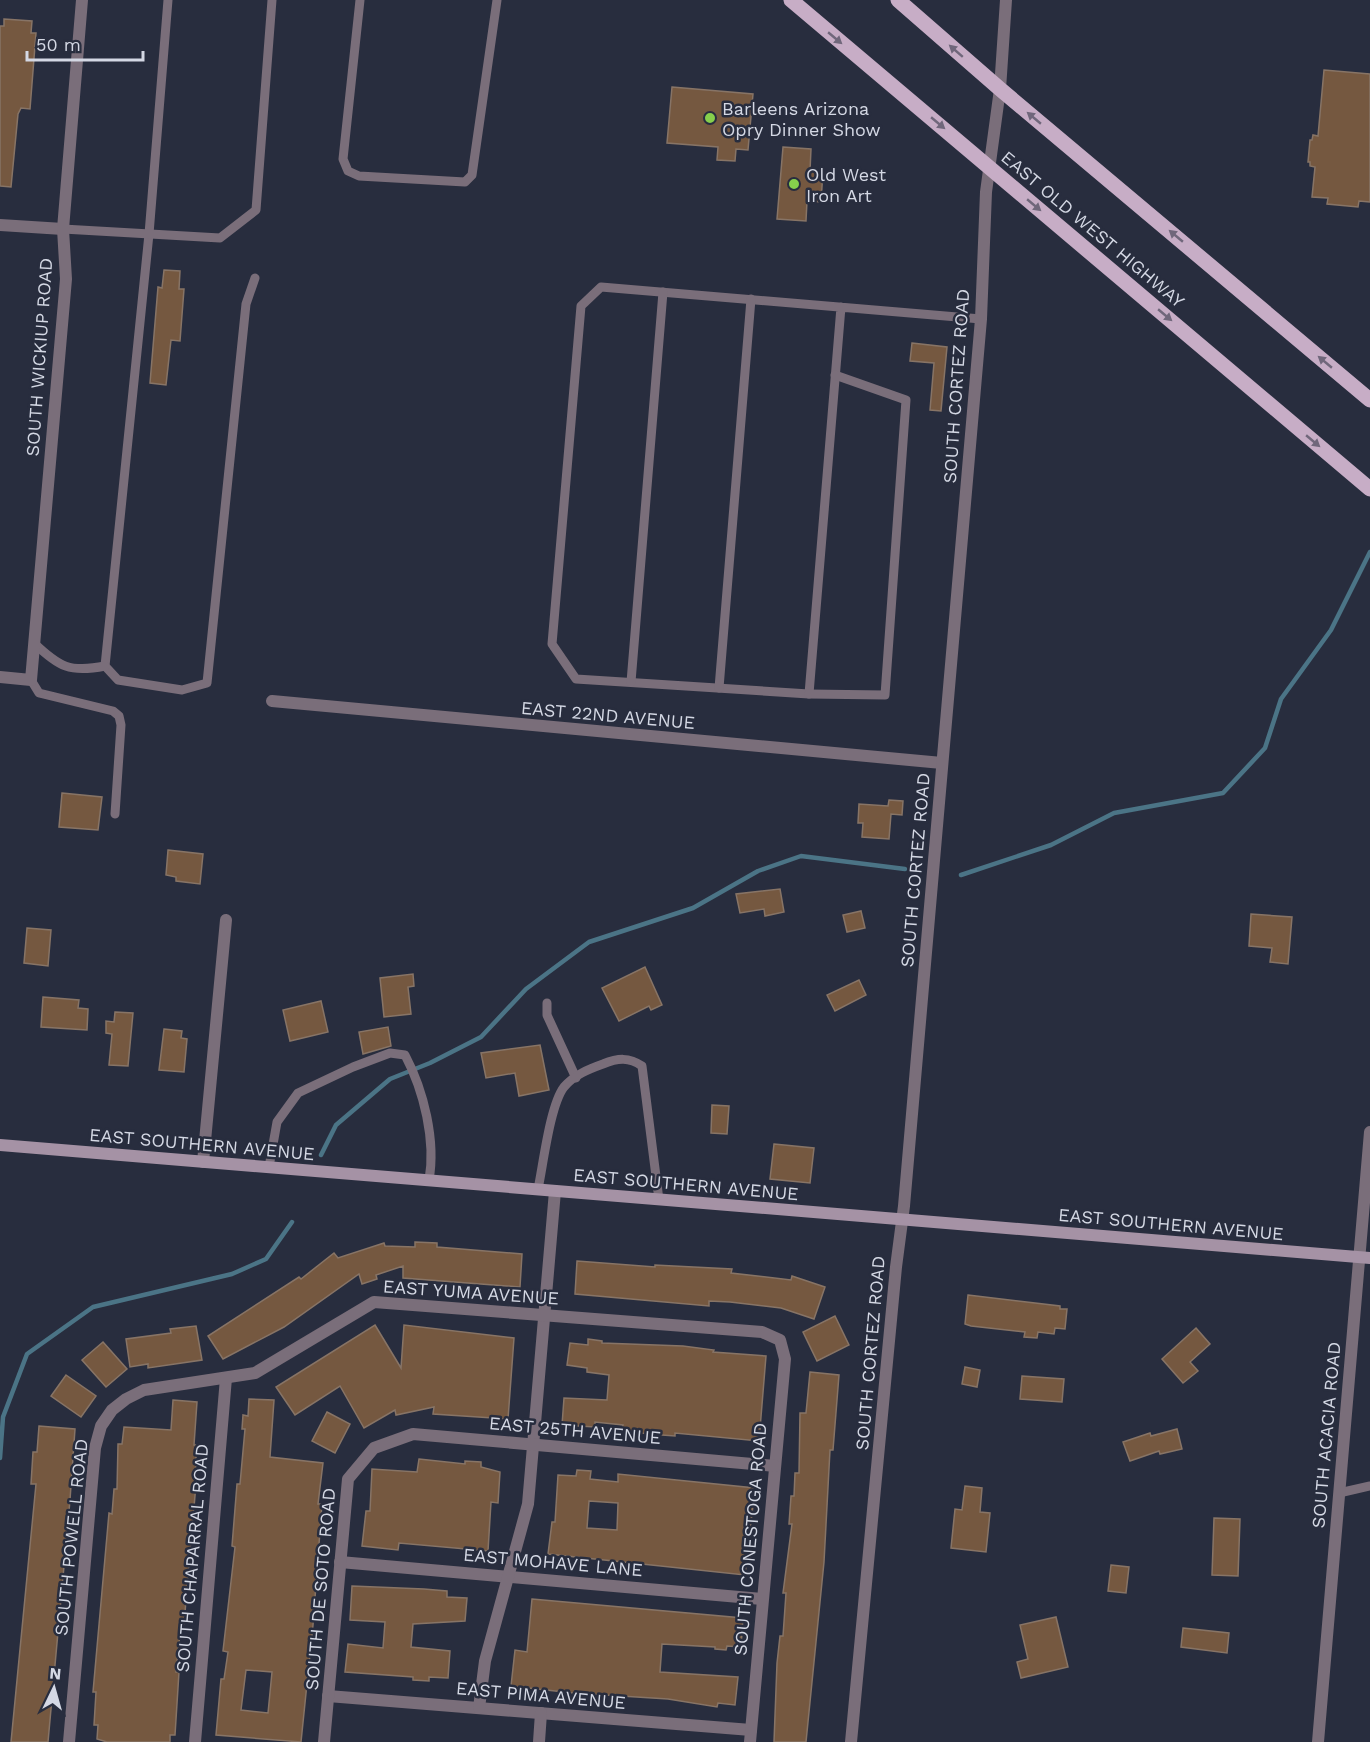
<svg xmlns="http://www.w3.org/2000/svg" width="1370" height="1742" viewBox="0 0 1370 1742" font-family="'Work Sans',sans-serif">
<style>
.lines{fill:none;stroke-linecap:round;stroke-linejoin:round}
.stream{stroke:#4b7486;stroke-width:4.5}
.building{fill:#755840;stroke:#877466;stroke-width:1.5;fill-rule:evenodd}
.lane{stroke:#7a6e7a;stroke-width:9}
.street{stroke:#7a6e7a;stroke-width:12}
.secondary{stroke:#a592a5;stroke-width:12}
.primary{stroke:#c7adc6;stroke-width:15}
.oneway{fill:#70677b}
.poi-dot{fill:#86cf4c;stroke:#282d3e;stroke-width:2}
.labels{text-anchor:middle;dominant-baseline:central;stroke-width:5;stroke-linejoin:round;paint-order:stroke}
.poi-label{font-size:18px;fill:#d4d8e4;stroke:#282d3e;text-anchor:start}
.street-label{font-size:18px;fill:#d4d8e4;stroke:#282d3e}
</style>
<rect width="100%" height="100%" fill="#282d3e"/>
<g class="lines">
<g class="stream">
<polyline points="961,875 1051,845 1114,813 1223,793 1265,748 1281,699 1331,630 1370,552"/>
<polyline points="321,1155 336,1125 390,1079 430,1063 481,1037 526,989 589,942 693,908 758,871 801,856 905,869"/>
<polyline points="0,1458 3,1417 27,1354 93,1307 232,1274 266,1259 292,1222"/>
</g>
</g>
<g class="building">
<polygon points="4,19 32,21 31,33 36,33 30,109 21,108 18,114 11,187 0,186 0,26 4,26"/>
<polygon points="1324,70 1370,74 1370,202 1359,201 1358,207 1327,204 1328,198 1312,197 1315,167 1310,166 1310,162 1308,162 1310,140 1312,140 1313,135 1318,136"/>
<polygon points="672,87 753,94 748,150 736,149 735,161 717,160 718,147 667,143"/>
<polygon points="783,147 811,149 810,171 823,171 821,202 807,201 806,221 777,219"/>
<polygon points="164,270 180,271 179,289 184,289 180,341 171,340 166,385 150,383 158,287 162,288"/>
<polygon points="912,343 947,347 941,411 930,410 934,363 910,361"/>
<polygon points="62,793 102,797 98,830 59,827"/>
<polygon points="889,800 903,801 902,815 891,814 889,839 862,837 863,823 858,823 859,804 888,806"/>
<polygon points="168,850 203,854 200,884 176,881 176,877 166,875"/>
<polygon points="780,889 784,912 765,916 764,909 740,913 736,894"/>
<polygon points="861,911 865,928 847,932 843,915"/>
<polygon points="1251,914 1292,917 1288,964 1270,962 1272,948 1249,946"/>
<polygon points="27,928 51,930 48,966 24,963"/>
<polygon points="645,967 662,1005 651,1010 649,1006 619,1021 602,988"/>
<polygon points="413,974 414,986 408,987 411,1014 384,1017 380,978"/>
<polygon points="859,980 866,995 835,1011 827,995"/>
<polygon points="43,997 79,1000 78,1008 88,1009 87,1030 41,1027"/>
<polygon points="321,1001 328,1032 290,1041 283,1010"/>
<polygon points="115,1012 133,1013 128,1066 109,1065 112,1034 106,1033 106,1021 114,1022"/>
<polygon points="388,1027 391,1046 363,1054 359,1032"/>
<polygon points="164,1029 182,1031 181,1038 187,1039 184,1072 159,1070"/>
<polygon points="540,1045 549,1090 519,1096 515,1073 486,1078 481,1053"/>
<polygon points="712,1105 729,1106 727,1134 711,1133"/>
<polygon points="774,1144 814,1148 810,1183 770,1179"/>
<polygon points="415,1242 437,1243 437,1247 522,1254 520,1287 403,1278 403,1266 376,1275 377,1279 362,1284 359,1274 284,1327 223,1359 208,1336 299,1277 301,1279 334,1253 338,1258 384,1243 385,1246 415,1247"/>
<polygon points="577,1261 655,1267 655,1265 732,1269 731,1273 791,1280 792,1276 825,1287 814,1319 781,1308 730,1302 709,1301 709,1306 575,1294"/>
<polygon points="968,1295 1060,1306 1060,1309 1067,1309 1065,1329 1055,1328 1054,1334 1038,1332 1037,1338 1024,1337 1025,1332 971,1326 965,1324"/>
<polygon points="835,1316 849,1345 817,1361 803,1332"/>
<polygon points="375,1325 401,1368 404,1325 514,1338 508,1419 433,1414 434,1407 396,1415 395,1410 364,1428 340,1386 295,1415 276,1387"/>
<polygon points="196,1326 202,1360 148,1368 148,1364 130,1367 126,1339 171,1333 170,1329"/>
<polygon points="1196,1328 1210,1344 1190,1362 1198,1371 1183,1383 1162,1359"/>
<polygon points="588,1339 602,1341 602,1343 683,1346 714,1350 713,1352 766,1356 759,1441 675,1433 675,1436 648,1434 622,1430 623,1425 595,1422 595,1427 562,1425 564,1398 607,1400 609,1375 587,1372 587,1368 567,1365 570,1343 588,1345"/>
<polygon points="103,1342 127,1369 106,1387 82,1360"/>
<polygon points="965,1367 980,1370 977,1387 962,1384"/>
<polygon points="810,1372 839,1375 833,1450 830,1450 824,1562 806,1742 774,1742 777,1663 780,1636 783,1636 786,1593 783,1593 792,1524 789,1524 791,1496 794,1496 795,1473 799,1473 800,1413 806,1413"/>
<polygon points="66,1375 96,1396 81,1417 51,1396"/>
<polygon points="1022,1376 1064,1379 1062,1402 1020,1399"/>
<path d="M249 1399 274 1400 270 1457 323 1463 318 1504H322L313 1625 301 1742 216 1735 221 1679H224L228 1652 223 1651 235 1547 232 1546 237 1484H240L245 1429H242L243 1415 248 1416ZM246 1670 272 1672 268 1713 241 1710Z"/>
<polygon points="173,1400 197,1402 194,1445 196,1445 196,1484 184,1624 181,1624 176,1672 179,1672 175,1735 170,1735 170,1742 107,1742 97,1739 98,1725 94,1725 96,1692 93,1692 109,1513 112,1514 114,1489 117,1489 118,1444 122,1444 124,1427 171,1430"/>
<polygon points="327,1412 350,1424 335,1453 312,1441"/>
<polygon points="39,1426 75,1429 70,1500 48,1742 11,1742 36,1484 31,1484 33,1452 37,1452"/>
<polygon points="1177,1429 1182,1449 1160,1454 1159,1451 1130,1461 1123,1442 1150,1433 1151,1436"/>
<polygon points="419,1459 465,1464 465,1461 481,1462 481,1467 500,1472 498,1503 491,1502 488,1551 399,1543 398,1550 362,1546 366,1511 370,1511 372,1469 417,1472"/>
<path d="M577 1470 591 1471 590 1479 618 1482V1474L755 1488 745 1575 548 1554 552 1522H555L558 1475 576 1476ZM589 1501 618 1503 617 1530 587 1528Z"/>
<polygon points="965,1486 982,1488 980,1512 990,1513 986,1552 951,1548 955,1509 962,1510"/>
<polygon points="1214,1518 1240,1519 1238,1576 1212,1575"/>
<polygon points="1111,1565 1129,1567 1126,1593 1108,1591"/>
<polygon points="352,1586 424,1589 447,1591 447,1597 467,1598 465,1621 413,1624 411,1647 450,1651 448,1678 429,1677 429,1681 413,1680 413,1677 345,1672 348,1644 383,1648 385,1622 350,1620"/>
<polygon points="532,1599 743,1618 741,1647 727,1646 726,1650 715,1649 715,1647 662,1644 660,1672 738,1677 735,1705 718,1703 717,1707 668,1699 573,1693 511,1686 515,1650 527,1652"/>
<polygon points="1056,1617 1068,1667 1021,1678 1017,1662 1028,1659 1020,1625"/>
<polygon points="1183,1628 1229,1633 1227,1653 1181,1647"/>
</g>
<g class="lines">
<g class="lane">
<polyline points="168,0 149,234 105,666 118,680 182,690 207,683 246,304 255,278"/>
<polyline points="360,0 343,159 348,171 359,176 465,182 472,175 497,0"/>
<polyline points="63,229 220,238 256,210 272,0"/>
<polyline points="841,307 809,694 576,679 552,644 581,306 601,287 981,319"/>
<path d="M34 643C59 667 70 673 105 666"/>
<polyline points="31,680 39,693 113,711 119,716 121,725 115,814"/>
<polyline points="631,682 663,292"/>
<polyline points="719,688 751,299"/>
<polyline points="809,694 885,695 906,400 835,375"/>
<polyline points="547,1003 547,1015 576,1078"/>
<path d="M269 1167 277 1122 298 1093 353 1067 390 1053 405 1055C424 1091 436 1141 429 1180"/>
<path d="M538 1189C543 1166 550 1105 564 1087 574 1075 589 1069 603 1064 618 1058 629 1057 642 1066L659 1200"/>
<polyline points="1339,1493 1370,1486"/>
</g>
<g class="street">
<polyline points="0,225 63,229"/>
<polyline points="0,677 31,680 66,279 63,229 82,0"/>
<polyline points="272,701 942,763"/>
<polyline points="203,1162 226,920"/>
<polyline points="340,1562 762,1599"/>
<polyline points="328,1696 751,1730"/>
<polyline points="479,1708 485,1661 528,1504 555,1191"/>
<polyline points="69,1742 95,1448 101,1426 112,1410 126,1399 144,1390 255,1373 374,1302 762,1332 780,1340 785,1359 750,1742"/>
<polyline points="195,1742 226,1378"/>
<polyline points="324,1742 348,1479 374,1448 413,1434 775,1466"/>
<polyline points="539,1742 541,1713"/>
<polyline points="851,1742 896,1267 904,1206 981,319 986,192 1000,89 1006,0"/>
<polyline points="1318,1742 1370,1132"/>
</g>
<polyline class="secondary" points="0,1145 1370,1258"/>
<g class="primary">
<polyline points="791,0 1370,489"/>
<polyline points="898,0 1000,89 1370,400"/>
</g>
</g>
<defs><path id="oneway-solid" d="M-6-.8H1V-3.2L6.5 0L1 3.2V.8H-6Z" transform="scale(1.5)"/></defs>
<g class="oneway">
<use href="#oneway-solid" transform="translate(835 38) rotate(40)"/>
<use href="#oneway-solid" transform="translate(956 51) rotate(-139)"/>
<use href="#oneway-solid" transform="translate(1034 118) rotate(-140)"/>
<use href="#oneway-solid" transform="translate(938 123) rotate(40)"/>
<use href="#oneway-solid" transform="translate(1034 205) rotate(40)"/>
<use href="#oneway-solid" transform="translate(1176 236) rotate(-140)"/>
<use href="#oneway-solid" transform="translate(1165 315) rotate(40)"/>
<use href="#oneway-solid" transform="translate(1325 362) rotate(-140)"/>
<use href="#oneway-solid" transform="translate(1313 441) rotate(40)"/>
</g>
<g class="poi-dot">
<circle cx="710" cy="118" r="6"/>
<circle cx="794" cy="184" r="6"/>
</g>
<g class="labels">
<g class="poi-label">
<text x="722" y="108">Barleens Arizona<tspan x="722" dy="21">Opry Dinner Show</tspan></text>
<text x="806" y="174">Old West<tspan x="806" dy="21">Iron Art</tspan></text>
</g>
<g class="street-label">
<text transform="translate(1093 229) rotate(40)">EAST OLD WEST HIGHWAY</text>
<text transform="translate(39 357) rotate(-86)">SOUTH WICKIUP ROAD</text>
<text transform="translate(956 386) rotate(-86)">SOUTH CORTEZ ROAD</text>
<text transform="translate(608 715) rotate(5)">EAST 22ND AVENUE</text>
<text transform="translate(915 870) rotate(-85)">SOUTH CORTEZ ROAD</text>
<text transform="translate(202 1144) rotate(5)">EAST SOUTHERN AVENUE</text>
<text transform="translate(686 1184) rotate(5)">EAST SOUTHERN AVENUE</text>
<text transform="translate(1171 1224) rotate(5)">EAST SOUTHERN AVENUE</text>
<text transform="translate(471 1292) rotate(4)">EAST YUMA AVENUE</text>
<text transform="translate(870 1353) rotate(-85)">SOUTH CORTEZ ROAD</text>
<text transform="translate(575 1430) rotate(5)">EAST 25TH AVENUE</text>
<text transform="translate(1326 1435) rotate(-85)">SOUTH ACACIA ROAD</text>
<text transform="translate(71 1537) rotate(-84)">SOUTH POWELL ROAD</text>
<text transform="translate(750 1539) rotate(-85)">SOUTH CONESTOGA ROAD</text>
<text transform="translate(192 1558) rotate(-85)">SOUTH CHAPARRAL ROAD</text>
<text transform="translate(553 1562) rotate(5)">EAST MOHAVE LANE</text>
<text transform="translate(320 1589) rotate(-85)">SOUTH DE SOTO ROAD</text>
<text transform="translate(541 1695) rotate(5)">EAST PIMA AVENUE</text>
</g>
</g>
<g transform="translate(54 1688) rotate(5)" stroke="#282d3e" stroke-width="4.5" paint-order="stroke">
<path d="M0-4.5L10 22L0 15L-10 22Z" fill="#d4d8e4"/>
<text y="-9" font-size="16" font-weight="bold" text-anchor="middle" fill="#d4d8e4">N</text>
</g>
<path d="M27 51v9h116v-9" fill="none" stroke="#d4d8e4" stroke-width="3"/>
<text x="36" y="51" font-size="18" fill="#d4d8e4" stroke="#282d3e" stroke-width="4.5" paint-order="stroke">50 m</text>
</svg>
